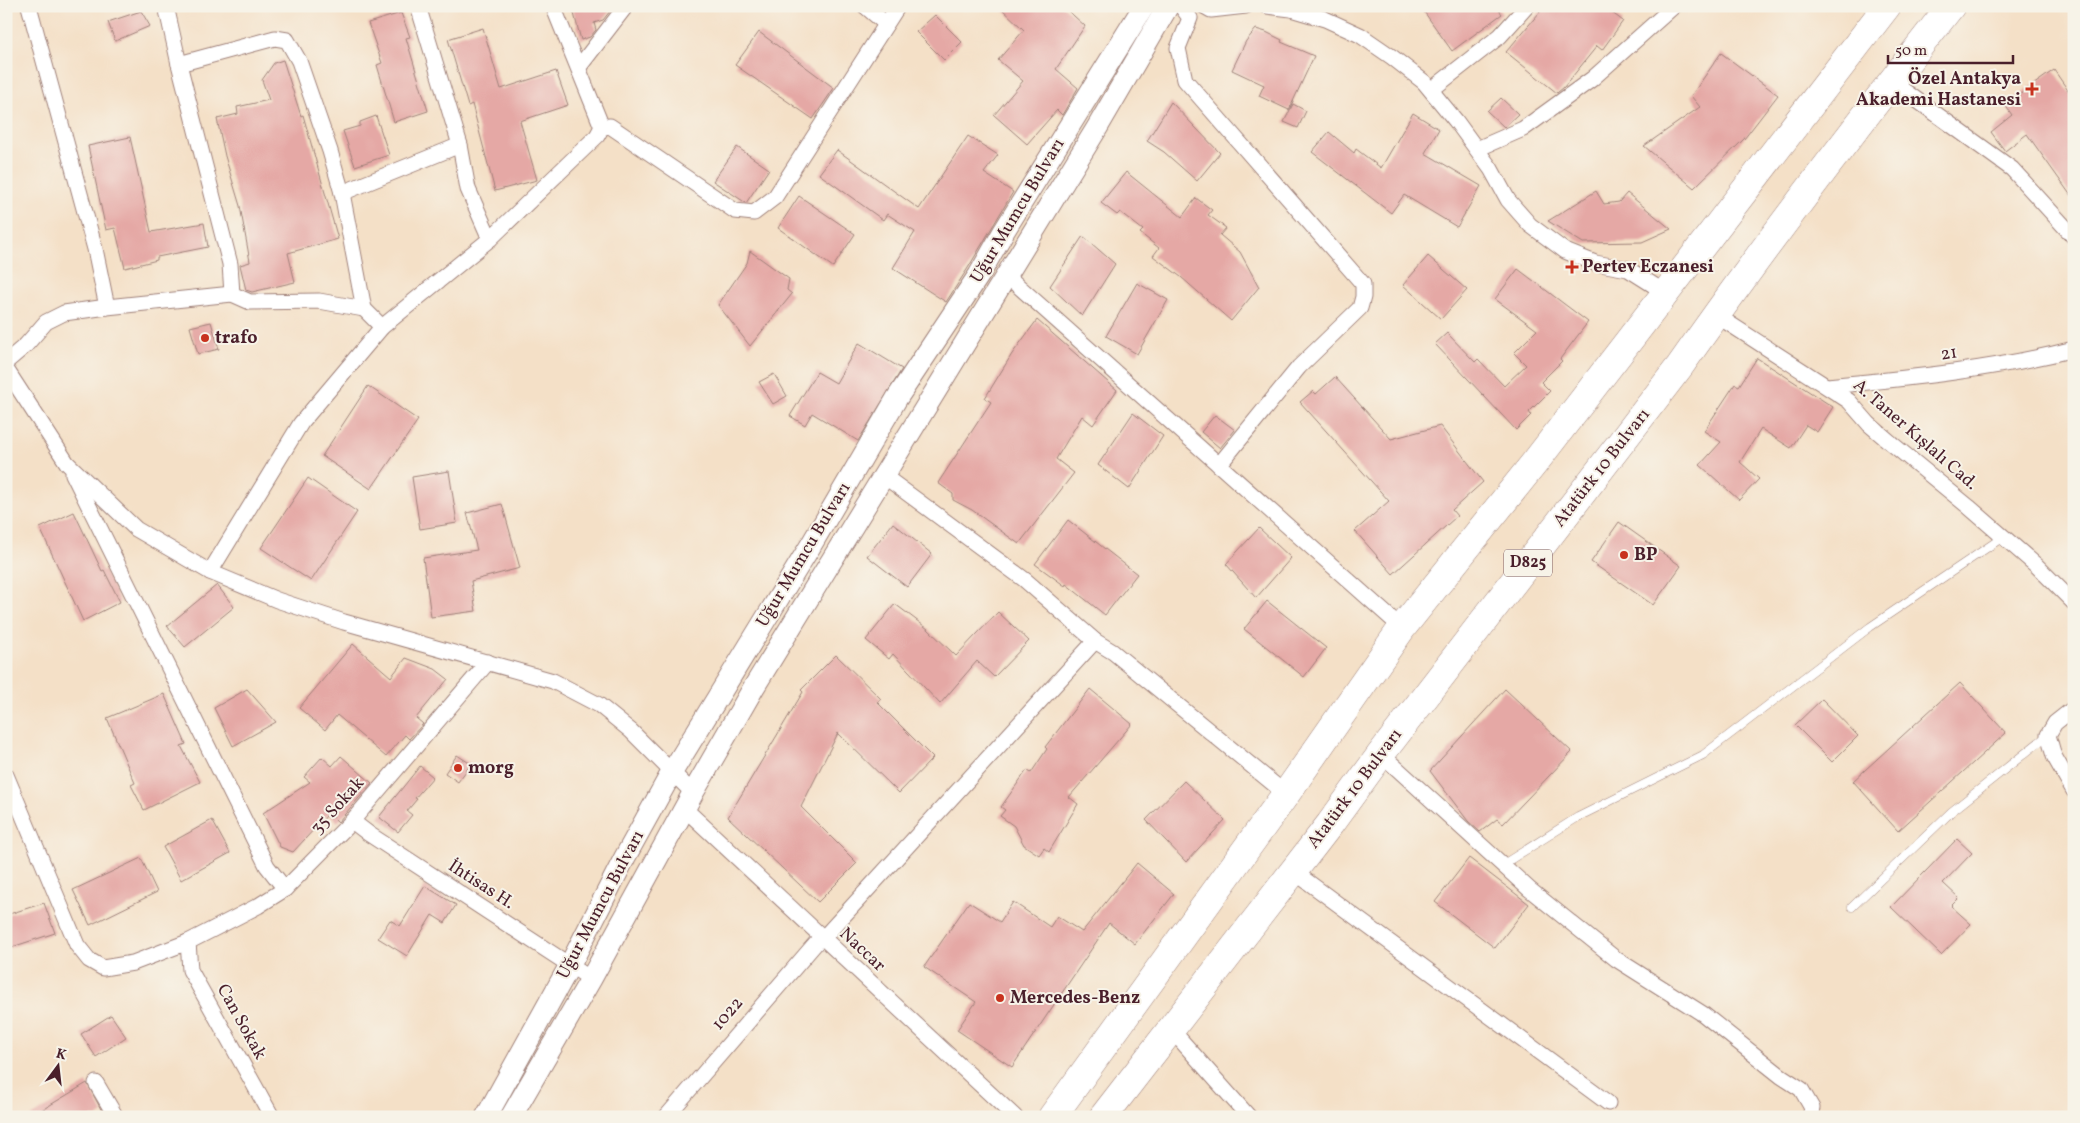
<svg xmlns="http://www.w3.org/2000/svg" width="2080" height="1123" viewBox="0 0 2080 1123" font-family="Vollkorn,serif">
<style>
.building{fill:#e5a8a5}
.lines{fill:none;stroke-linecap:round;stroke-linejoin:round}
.lane-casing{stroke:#9f8079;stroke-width:9}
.street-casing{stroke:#9f8079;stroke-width:17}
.secondary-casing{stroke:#9f8079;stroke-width:23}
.highway-casing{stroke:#9f8079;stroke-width:29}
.lane{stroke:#fff;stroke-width:8}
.street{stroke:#fff;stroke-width:15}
.secondary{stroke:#fff;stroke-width:21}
.highway{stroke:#fff;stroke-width:28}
.poi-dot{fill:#c8321e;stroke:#f7f3e8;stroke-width:2}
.labels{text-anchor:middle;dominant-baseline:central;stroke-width:4;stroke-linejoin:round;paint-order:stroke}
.shield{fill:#f7f3e8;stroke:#7e5f64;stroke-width:1}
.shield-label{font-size:16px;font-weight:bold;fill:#4a1f2b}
.poi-label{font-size:18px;font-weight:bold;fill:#4a1f2b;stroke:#f7f3e8;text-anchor:start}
.street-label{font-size:18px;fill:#4a1f2b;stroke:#f7f3e8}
</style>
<rect width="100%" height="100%" fill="#f7f3e8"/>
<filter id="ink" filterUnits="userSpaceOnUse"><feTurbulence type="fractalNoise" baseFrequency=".02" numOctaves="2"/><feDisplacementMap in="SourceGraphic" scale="10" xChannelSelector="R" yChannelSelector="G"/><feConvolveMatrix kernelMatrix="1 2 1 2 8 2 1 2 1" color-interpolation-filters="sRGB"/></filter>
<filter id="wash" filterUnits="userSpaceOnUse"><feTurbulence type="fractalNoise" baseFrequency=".0096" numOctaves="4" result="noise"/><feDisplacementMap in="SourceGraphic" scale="20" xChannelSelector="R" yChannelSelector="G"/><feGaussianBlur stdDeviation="1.12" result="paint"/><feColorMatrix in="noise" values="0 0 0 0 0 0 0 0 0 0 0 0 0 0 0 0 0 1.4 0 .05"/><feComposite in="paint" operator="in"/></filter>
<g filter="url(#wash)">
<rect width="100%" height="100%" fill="#f4e0c7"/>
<g id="blocks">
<g class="building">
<polygon points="572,6 614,6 603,20 594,23 596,30 590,37 581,40"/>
<polygon points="999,6 1063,6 1085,26 1056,69 1078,88 1062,115 1057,110 1027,144 994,115 1023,81 998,60 1024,30"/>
<polygon points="1420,6 1496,6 1502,14 1452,51"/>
<polygon points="1545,6 1603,6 1623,21 1602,50 1597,46 1564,87 1557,93 1506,52"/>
<polygon points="141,11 150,26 115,41 108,22"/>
<polygon points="401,13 410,37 406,38 428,111 394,122 377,65 382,63 368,23"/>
<polygon points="935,15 962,42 944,60 916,32"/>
<polygon points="483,28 501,89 556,71 568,105 520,121 537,180 495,191 472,104 468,106 448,39"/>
<polygon points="1256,29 1266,32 1282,40 1281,42 1314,56 1289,110 1259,96 1264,85 1232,70 1246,41"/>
<polygon points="759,32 834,88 813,119 735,65"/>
<polygon points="1721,53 1778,95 1744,139 1694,188 1644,146 1700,107 1691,96"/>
<polygon points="283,60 301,116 303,115 338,239 288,253 295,282 252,292 246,290 240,265 250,262 248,250 240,206 225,156 217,119 238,114 237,107 269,100 262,80 274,63"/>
<polygon points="2054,70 2074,99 2074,200 2027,134 2005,151 1991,132 2012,115 2005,105"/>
<polygon points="1501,98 1518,114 1504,127 1487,111"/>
<polygon points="1171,102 1220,153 1197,181 1164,152 1147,141"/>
<polygon points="1293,104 1306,111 1298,128 1284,122"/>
<polygon points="1413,113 1439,129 1425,153 1481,186 1457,227 1404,195 1391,213 1312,152 1329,132 1354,153 1356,149 1381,168"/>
<polygon points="376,116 389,155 355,166 343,131 360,126 360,122"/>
<polygon points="968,136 998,155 984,173 1013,192 968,268 946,302 893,268 915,232 887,214 883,220 819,174 837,150 919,209"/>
<polygon points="130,137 151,232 204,223 208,247 157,257 157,260 125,268 115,228 106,230 88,146"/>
<polygon points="737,147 769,169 746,203 713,181"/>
<polygon points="1126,172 1182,217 1196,198 1212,210 1208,215 1226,228 1220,235 1240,252 1259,287 1231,321 1181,277 1153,256 1159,248 1140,233 1143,230 1120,212 1117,215 1101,203"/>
<polygon points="1596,191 1604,204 1619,202 1627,193 1671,229 1642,242 1583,243 1548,221"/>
<polygon points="799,196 855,234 833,267 778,228"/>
<polygon points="1083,236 1115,264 1082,316 1050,286"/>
<polygon points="750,251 789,279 787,290 792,294 750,346 718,305 747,263"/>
<polygon points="1428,256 1467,290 1441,319 1403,285"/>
<polygon points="1518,269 1588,322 1560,359 1562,361 1541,382 1550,391 1529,412 1531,415 1516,430 1435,344 1447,333 1475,362 1478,359 1504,386 1526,365 1514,353 1537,330 1495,299"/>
<polygon points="1137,283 1168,300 1137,354 1106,336"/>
<polygon points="1037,320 1117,390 1093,425 1082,416 1056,459 1074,473 1019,544 972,510 953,500 953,494 938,483 991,402 985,398 1012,354"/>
<polygon points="211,322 219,349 198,354 190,327"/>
<polygon points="859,343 902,369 858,441 812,413 805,425 790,416 817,372 836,383"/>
<polygon points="1757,358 1833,407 1817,432 1806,425 1791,448 1761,429 1740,462 1759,479 1739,500 1700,465 1721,442 1704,431 1735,384 1739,386"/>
<polygon points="774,374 787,396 773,404 759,382"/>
<polygon points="1335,377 1391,439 1440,426 1483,482 1452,510 1457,516 1393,574 1355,531 1389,501 1300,402 1313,391 1316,394"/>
<polygon points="368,386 418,420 371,489 322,456"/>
<polygon points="1133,413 1163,436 1129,489 1098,465"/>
<polygon points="1215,415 1235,430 1220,448 1201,432"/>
<polygon points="449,471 457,523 420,529 412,477"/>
<polygon points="308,478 357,512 311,581 261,548"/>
<polygon points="502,504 520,568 471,581 476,611 431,617 423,558 477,550 467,513"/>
<polygon points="74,512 102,571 104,570 120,602 83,621 40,528"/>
<polygon points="1068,520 1137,574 1105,615 1066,584 1065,586 1035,564"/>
<polygon points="1619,522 1681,566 1653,605 1591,562"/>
<polygon points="893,523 932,554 907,587 867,556"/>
<polygon points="1259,528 1291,558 1256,598 1226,564"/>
<polygon points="217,585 234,607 185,647 167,626"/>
<polygon points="1267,601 1326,648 1304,677 1244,629"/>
<polygon points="895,604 928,629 956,656 998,612 1029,641 994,677 977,661 940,704 893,654 889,659 866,640"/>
<polygon points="353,644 391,677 406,658 435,669 448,679 416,718 423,724 409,739 405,735 386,757 337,715 325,730 299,708"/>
<polygon points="836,655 881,699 877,702 933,758 899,793 838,733 801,807 857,863 818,902 728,817 803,692 801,690"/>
<polygon points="1960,683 2006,733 1898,831 1853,781"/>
<polygon points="247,689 276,722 233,746 214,708"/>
<polygon points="1090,689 1132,724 1069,797 1078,804 1049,852 1044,848 1039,855 1024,845 1014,826 1000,816 1005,810 1001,807 1027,770 1031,773 1047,749 1045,747"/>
<polygon points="1505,689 1572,752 1503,824 1497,819 1480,832 1468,821 1430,771"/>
<polygon points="164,694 186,744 181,746 200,782 144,810 131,785 135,783 107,718"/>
<polygon points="1822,699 1858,736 1832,762 1795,725"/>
<polygon points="457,755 471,764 458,782 445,773"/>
<polygon points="341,756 372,783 338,822 329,813 293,852 280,847 263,813 310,782 304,777 322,757 332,766"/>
<polygon points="420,766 433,777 415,798 417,799 407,811 412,815 398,832 379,817"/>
<polygon points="1184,781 1225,820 1186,862 1146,820"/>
<polygon points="212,820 230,853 181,880 163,847"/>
<polygon points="1957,839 1972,853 1943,883 1959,898 1951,906 1971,924 1941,955 1891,907"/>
<polygon points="141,858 157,892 90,925 73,890"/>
<polygon points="1469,858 1529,904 1495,948 1435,902"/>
<polygon points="1137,863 1174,894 1135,944 1109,923 1012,1067 957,1030 976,1002 924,967 969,902 1000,922 1013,902 1050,927 1057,916 1082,932"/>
<polygon points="425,886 456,905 445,923 432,915 407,956 378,938 390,920 400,926"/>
<polygon points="44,903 55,933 6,949 6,915"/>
<polygon points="111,1015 126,1037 96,1057 81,1034"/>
<polygon points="87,1083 103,1113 97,1117 30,1117"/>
</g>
</g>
</g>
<g filter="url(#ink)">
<use href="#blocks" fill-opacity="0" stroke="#9f8079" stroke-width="1"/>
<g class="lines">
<g class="lane-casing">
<g id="lane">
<polyline points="1502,865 1578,817 1703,755 1870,627 2003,537"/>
<polyline points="1852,907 1951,812 2048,735"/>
</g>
</g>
<g class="street-casing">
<g id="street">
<polyline points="29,6 95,249 107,307"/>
<polyline points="166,6 179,64 275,38 287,40 299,61 330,151 342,193 364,309 382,327"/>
<polyline points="418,6 460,145 468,189 490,239"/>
<polyline points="553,6 602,127"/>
<polyline points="865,6 886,24"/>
<polyline points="1181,6 1190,18 1178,48 1185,80 1363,284 1363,297 1360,308 1299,367 1219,465"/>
<polyline points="1204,6 1211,10 1246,6"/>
<polyline points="1267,6 1291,9 1325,19 1360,35 1392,57 1424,82 1456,121 1491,169 1508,200 1530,225 1565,251 1595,263 1628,269 1666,293"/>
<polyline points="179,64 230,264 232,294 250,302 319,301 364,309"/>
<polyline points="579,67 626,6"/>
<polyline points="1892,82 2012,169 2074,237"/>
<polyline points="1431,90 1500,36 1527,6"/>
<polyline points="1477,149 1523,129 1592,79 1674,6"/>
<polyline points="342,193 460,145"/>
<polyline points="1006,275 1402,628"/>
<polyline points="1716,315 1849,401 1869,424 1891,443 1969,507 2037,566 2074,603"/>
<polyline points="6,362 26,345 46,322 64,313 107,307 232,294"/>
<polyline points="6,369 67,463 136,529 210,572 277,600 344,622 553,681 599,705 631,731 693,793"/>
<path d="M1828 386C1910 378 1993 370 2074 349"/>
<polyline points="73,474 267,866 285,889"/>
<polyline points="884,476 1025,580 1095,641 1113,652 1286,794"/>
<polyline points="210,572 301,423 382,327 490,239 597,136 602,127 610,126 735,211 754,213 775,197 898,6"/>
<polyline points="2074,708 2055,723 2048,735 2054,756 2074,791"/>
<polyline points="1381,754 1529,889 1616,959 1703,1014 1781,1076 1801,1089 1812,1108 1810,1117"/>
<polyline points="6,775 77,945 89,960 103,968 133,963 188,942 258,906 285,889 352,821 488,662"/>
<polyline points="685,809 1015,1117"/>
<polyline points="352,821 369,834 591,979"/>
<polyline points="1293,871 1608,1103"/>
<polyline points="188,942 190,970 272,1117"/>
<polyline points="1170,1028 1249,1117"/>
<polyline points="96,1083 116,1117"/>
<polyline points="666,1117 821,937 826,935 1095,641"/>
</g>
</g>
<g class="secondary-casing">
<g id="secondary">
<polyline points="486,1117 570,965 625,857 672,772 811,545 897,398 979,275 1004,231 1144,6"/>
<polyline points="511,1117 591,979 693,793 754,687 1097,128 1168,6"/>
</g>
</g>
<g class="highway-casing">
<g id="highway">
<polyline points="1052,1117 1286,794 1402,628 1536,461 1887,6"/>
<path d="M1103 1117 1330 824 1381 754 1680 366C1766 243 1858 124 1951 6"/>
</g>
</g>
<use href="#lane" class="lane"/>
<use href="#street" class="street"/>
<use href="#secondary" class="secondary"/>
<use href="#highway" class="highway"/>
</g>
</g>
<g class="poi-dot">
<path d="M2029.5 81.5h5v5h5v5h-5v5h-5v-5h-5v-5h5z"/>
<path d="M1569.5 259.5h5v5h5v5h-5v5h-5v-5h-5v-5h5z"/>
<circle cx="205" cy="338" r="5"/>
<circle cx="1624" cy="555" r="5"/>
<circle cx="458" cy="768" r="5"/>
<circle cx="1000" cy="998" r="5"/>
</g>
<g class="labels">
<rect class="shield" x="1504" y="549.5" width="48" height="27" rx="4"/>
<g class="shield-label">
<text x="1528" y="563">D825</text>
</g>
<g class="poi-label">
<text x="2021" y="79" text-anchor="end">Özel Antakya<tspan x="2021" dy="21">Akademi Hastanesi</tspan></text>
<text x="1582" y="267">Pertev Eczanesi</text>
<text x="215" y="338">trafo</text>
<text x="1634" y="555">BP</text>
<text x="468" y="768">morg</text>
<text x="1010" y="998">Mercedes-Benz</text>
</g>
<g class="street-label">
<text transform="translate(1018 211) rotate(-59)">Uğur Mumcu Bulvarı</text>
<text transform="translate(1949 354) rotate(-9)">21</text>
<text transform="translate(1915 435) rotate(41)">A. Taner Kışlalı Cad.</text>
<text transform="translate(1602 468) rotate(-52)">Atatürk 10 Bulvarı</text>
<text transform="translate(804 555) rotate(-59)">Uğur Mumcu Bulvarı</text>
<text transform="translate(1355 789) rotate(-53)">Atatürk 10 Bulvarı</text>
<text transform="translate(338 806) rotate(-48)">35 Sokak</text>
<text transform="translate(481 885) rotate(33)">İhtisas H.</text>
<text transform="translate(601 905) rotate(-62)">Uğur Mumcu Bulvarı</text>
<text transform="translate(862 950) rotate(43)">Naccar</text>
<text transform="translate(728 1014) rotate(-49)">1022</text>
<text transform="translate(241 1022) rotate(61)">Can Sokak</text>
</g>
</g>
<rect width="2080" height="1123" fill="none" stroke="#f7f3e8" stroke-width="25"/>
<g transform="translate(58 1066) rotate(15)" stroke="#f7f3e8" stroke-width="4" paint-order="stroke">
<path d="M0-4L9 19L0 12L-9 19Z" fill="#4a1f2b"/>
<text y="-8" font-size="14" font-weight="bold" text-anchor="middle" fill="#4a1f2b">K</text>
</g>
<path d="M1888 55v8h125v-8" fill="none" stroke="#4a1f2b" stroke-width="2.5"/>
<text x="1895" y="55" font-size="15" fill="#4a1f2b" stroke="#f7f3e8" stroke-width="4" paint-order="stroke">50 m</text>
</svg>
